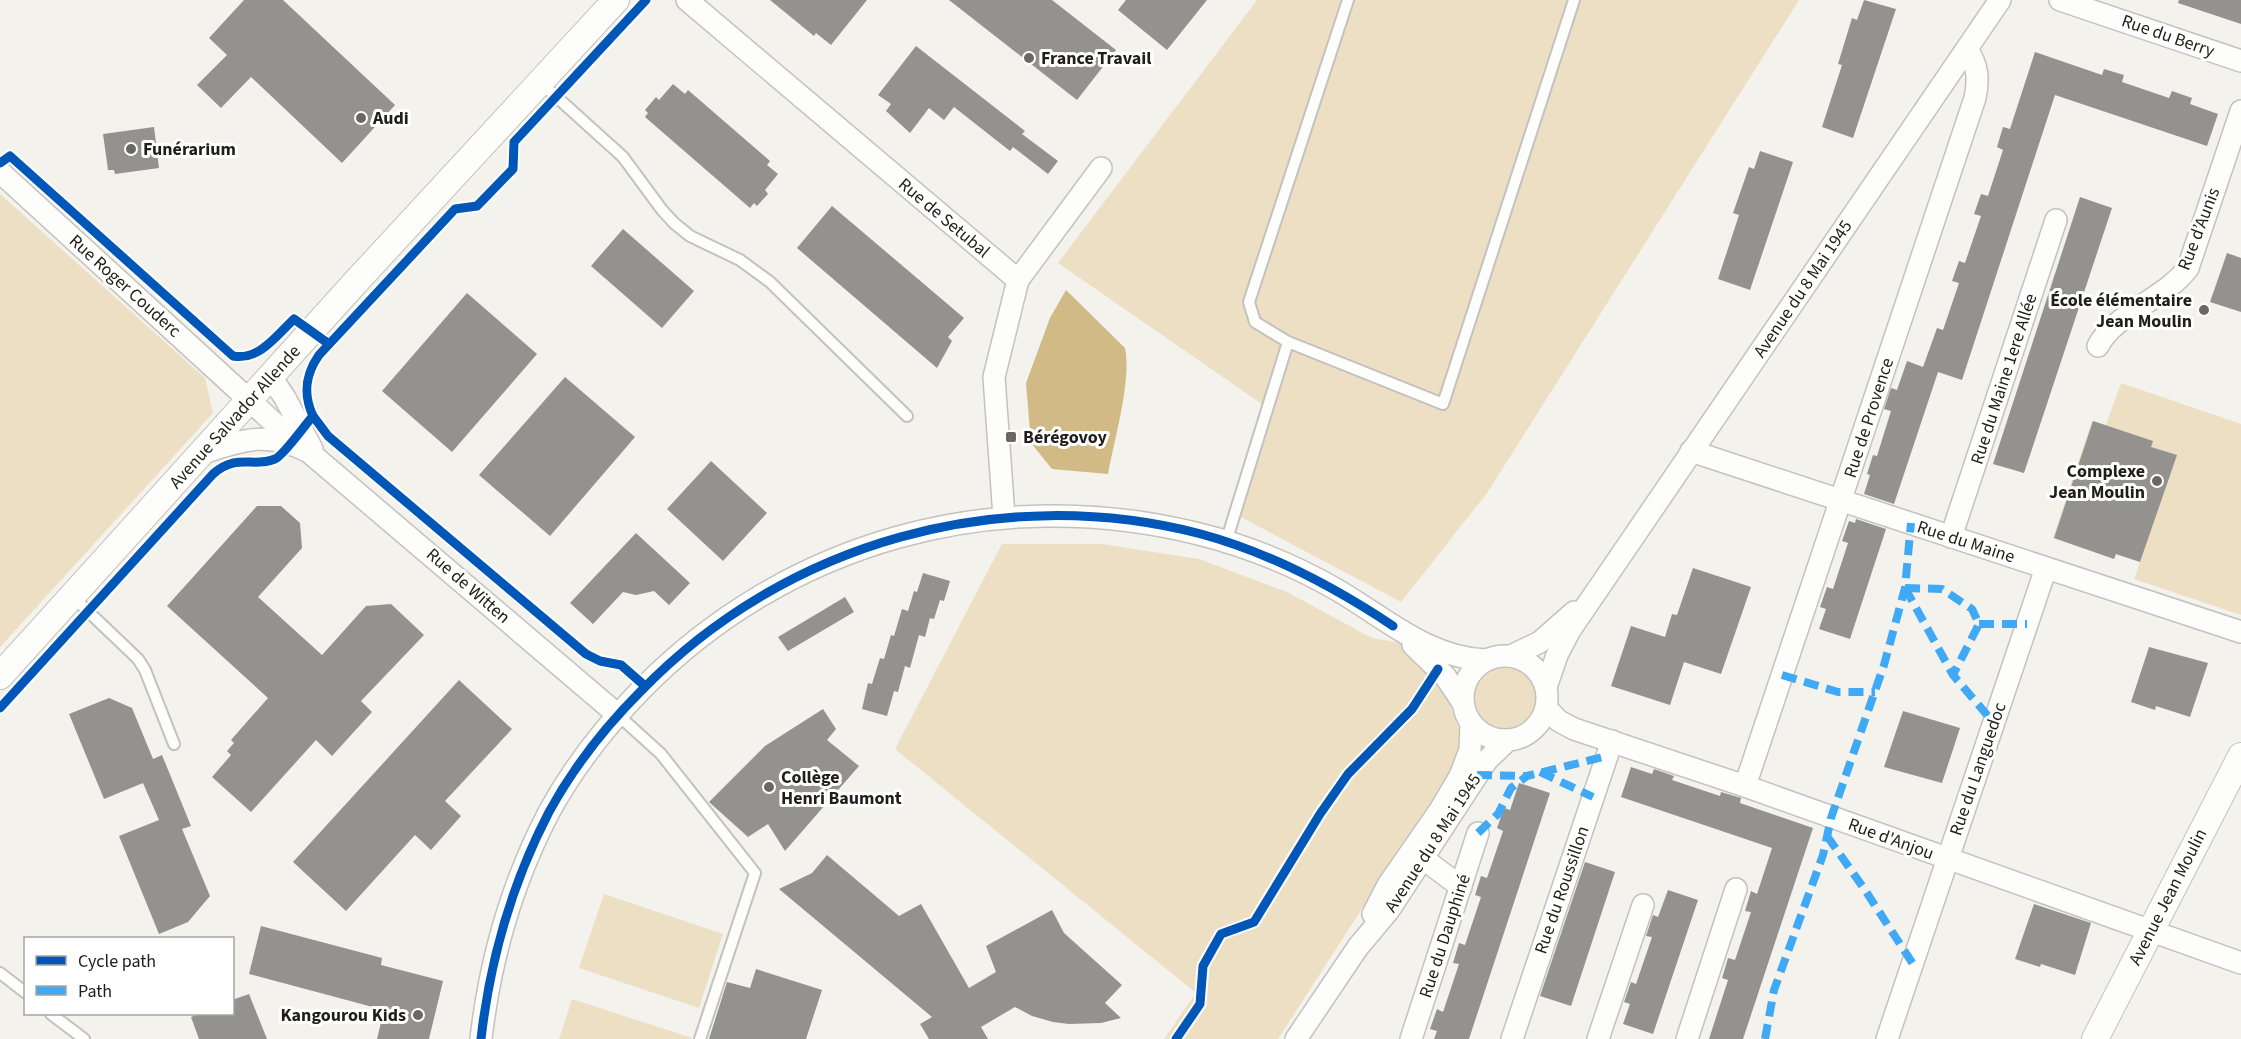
<svg xmlns="http://www.w3.org/2000/svg" width="2241" height="1039" viewBox="0 0 2241 1039" font-family="'Source Sans 3',sans-serif">
<style>
.green{fill:#ecdfc3}
.water{fill:#d2ba86}
.building{fill:#93928e}
.lines{fill:none;stroke-linecap:round;stroke-linejoin:round}
.service-casing{stroke:#c3c2be;stroke-width:14}
.minor-casing{stroke:#c3c2be;stroke-width:24}
.tertiary-casing{stroke:#c3c2be;stroke-width:28}
.service{stroke:#fdfdfc;stroke-width:10}
.minor{stroke:#fdfdfc;stroke-width:21}
.tertiary{stroke:#fdfdfc;stroke-width:26}
.quiet{stroke:#3fa9f5;stroke-width:8;stroke-dasharray:15 8;stroke-linecap:butt}
.cycleway-casing{stroke:#fff;stroke-width:13}
.cycleway{stroke:#0057b8;stroke-width:9}
.poi-dot{fill:#6a6864;stroke:#fff;stroke-width:2}
.labels{text-anchor:middle;dominant-baseline:central;stroke-width:6;stroke-linejoin:round;paint-order:stroke}
.street-label{font-size:18px;fill:#201e1b;stroke:#fff}
.poi-label{font-size:18px;font-weight:bold;fill:#201e1b;stroke:#fff;text-anchor:start}
</style>
<rect width="100%" height="100%" fill="#f4f2ed"/>
<g class="green">
<polygon points="1257,0 1799,0 1487,493 1401,602 1241,517 1272,411 1058,263"/>
<polygon points="0,194 205,378 213,413 0,647"/>
<polygon points="2121,383 2241,424 2241,615 2134,579 2140,562 2115,554 2114,559 2053,538 2092,421 2106,425"/>
<polygon points="1002,544 1101,544 1199,559 1287,592 1372,638 1401,643 1447,698 1459,729 1459,758 1278,1039 1164,1039 1196,993 895,749"/>
<circle cx="1505" cy="699" r="31"/>
<polygon points="604,894 723,934 699,1008 579,968"/>
<polygon points="572,999 692,1038 692,1039 559,1039"/>
</g>
<path class="water" d="M1066 290 1125 348C1132 379 1114 441 1108 474L1052 469 1031 443 1026 383 1050 318Z"/>
<g class="building">
<polygon points="244,0 283,0 395,105 342,163 251,77 221,108 197,85 227,55 209,38"/>
<polygon points="770,0 867,0 831,45 816,33 814,36"/>
<polygon points="949,0 1052,0 1116,50 1077,100"/>
<polygon points="1126,0 1207,0 1167,50 1118,10"/>
<polygon points="1864,0 1896,9 1853,138 1822,127 1842,65 1838,64 1852,18 1857,20"/>
<polygon points="2179,0 2241,0 2241,24 2178,3"/>
<polygon points="916,46 1025,131 1022,134 1058,161 1048,174 1013,147 1010,151 954,107 944,120 929,108 910,133 886,111 891,104 878,95"/>
<polygon points="2035,52 2102,75 2104,69 2124,75 2122,82 2169,98 2172,91 2192,98 2190,104 2218,114 2207,146 2055,95 1962,380 1938,372 1894,504 1864,494 1870,475 1867,474 1873,455 1877,456 1891,411 1884,409 1891,388 1897,390 1907,361 1923,367 1937,328 1943,330 1959,283 1952,281 1959,261 1965,263 1981,216 1974,214 1981,194 1988,196 2003,150 1997,147 2003,127 2010,129"/>
<polygon points="673,84 685,94 688,90 770,161 767,165 778,174 765,190 768,194 757,206 754,203 750,208 645,117 648,113 645,110 656,97 659,100"/>
<polygon points="154,127 159,168 115,174 114,170 108,170 103,134"/>
<polygon points="1760,151 1793,162 1750,290 1718,279 1739,215 1733,213 1749,167 1754,169"/>
<polygon points="2080,197 2112,208 2024,473 1993,464"/>
<polygon points="832,206 964,318 948,337 952,341 937,368 797,248"/>
<polygon points="623,229 694,291 662,328 591,266"/>
<polygon points="2227,253 2241,258 2241,312 2210,302"/>
<polygon points="467,293 537,354 452,452 382,391"/>
<polygon points="565,377 635,437 550,536 479,475"/>
<polygon points="2093,421 2153,441 2151,447 2177,455 2140,562 2116,554 2114,559 2054,538"/>
<polygon points="711,461 767,513 723,561 667,509"/>
<polygon points="257,506 281,506 300,523 302,548 258,597 322,655 366,606 391,604 424,635 361,701 372,712 332,756 316,740 251,812 212,777 231,755 227,751 234,743 231,740 268,698 167,606"/>
<polygon points="1856,519 1886,529 1850,639 1819,629 1826,609 1820,607 1827,587 1833,589 1848,543 1842,541 1849,521 1855,523"/>
<polygon points="636,533 690,583 669,605 654,591 636,595 623,592 593,624 570,603"/>
<polygon points="1693,568 1751,587 1721,674 1684,662 1670,705 1611,686 1631,626 1665,637 1672,614 1677,615"/>
<polygon points="923,573 950,581 944,601 940,600 934,619 930,618 925,637 919,635 910,668 905,666 898,692 894,691 887,716 862,709 868,683 872,684 880,658 884,659 891,635 894,636 902,609 908,611 914,591 917,592"/>
<polygon points="845,597 854,612 788,651 778,637"/>
<polygon points="2149,647 2208,663 2190,717 2156,706 2155,710 2131,702"/>
<polygon points="459,680 512,729 445,801 461,816 431,850 415,835 346,911 293,862"/>
<polygon points="109,698 132,708 153,759 162,755 191,826 182,829 210,896 188,922 159,934 119,836 159,820 143,783 104,799 69,714"/>
<polygon points="823,709 836,729 827,740 859,766 785,851 768,824 748,837 709,802 765,746"/>
<polygon points="1903,711 1960,728 1942,783 1884,767"/>
<polygon points="1631,767 1652,774 1654,769 1674,776 1672,780 1720,796 1721,792 1741,798 1740,803 1813,828 1743,1039 1709,1039 1728,980 1722,978 1728,958 1735,960 1751,912 1745,911 1751,891 1757,894 1772,848 1621,797"/>
<polygon points="1519,783 1550,793 1469,1039 1434,1039 1437,1031 1430,1029 1437,1009 1443,1012 1459,964 1453,963 1459,943 1465,945 1481,897 1475,895 1481,876 1487,878 1503,831 1497,828 1504,808 1510,810"/>
<polygon points="827,855 899,916 921,904 969,988 996,972 986,946 1052,910 1064,933 1122,985 1105,1003 1121,1018 1101,1023 1069,1024 1053,1022 1032,1016 1015,1007 981,1027 988,1039 929,1039 920,1024 932,1017 779,889 812,873"/>
<polygon points="1585,862 1615,872 1571,1006 1540,996"/>
<polygon points="1668,890 1698,900 1653,1034 1623,1024 1630,1004 1624,1002 1631,982 1636,984 1652,937 1646,936 1653,915 1658,917"/>
<polygon points="2034,904 2091,923 2075,975 2041,964 2040,967 2015,959"/>
<polygon points="261,926 382,958 381,965 443,981 429,1039 377,1039 384,1010 249,974"/>
<polygon points="756,969 822,990 806,1039 709,1039 727,982 750,988"/>
<polygon points="249,994 267,1039 199,1039 191,1017 199,1014 232,1014 232,1000"/>
</g>
<g class="lines">
<g class="service-casing">
<g id="service">
<polyline points="540,82 623,157 662,210 674,223 690,236 740,260 770,282 907,416"/>
<polyline points="1288,342 1255,322 1249,302 1348,0"/>
<polyline points="1226,542 1288,342 1443,404 1574,0"/>
<polyline points="73,597 138,659 145,670 174,744"/>
<polyline points="618,715 661,754 755,873 700,1039"/>
<polyline points="0,973 26,993"/>
<polyline points="51,1014 84,1039"/>
</g>
</g>
<g class="minor-casing">
<g id="minor">
<polyline points="687,0 1018,280 994,377 1004,517"/>
<polyline points="2060,0 2241,61"/>
<polyline points="0,172 296,443"/>
<polyline points="1018,280 1101,168"/>
<path d="M2098 346C2113 315 2166 298 2188 268L2241 111"/>
<polyline points="271,377 285,398 312,449"/>
<polyline points="1691,451 2241,632"/>
<path d="M203 453C243 439 269 431 309 452L618 715"/>
<polyline points="1951,537 2056,220"/>
<polyline points="1413,645 1445,676 1463,703"/>
<polyline points="1511,656 1540,642 1574,612"/>
<circle cx="1505" cy="698" r="42"/>
<polyline points="1546,687 1557,655 1570,630 2000,0"/>
<polyline points="1546,708 1559,721 1574,729 1745,786 2241,963"/>
<path d="M1745 786 1975 98C1979 79 1978 66 1967 49"/>
<polyline points="1413,851 1461,887"/>
<polyline points="1373,914 1388,885 1440,810 1460,776 1470,750 1471,723"/>
<path d="M481 1039C490 960 512 883 549 812 573 768 605 727 640 691 786 541 996 483 1199 534 1247 546 1296 566 1339 591 1386 619 1429 658 1486 660"/>
<polyline points="1296,1039 1358,947 1389,910 1487,760 1508,740"/>
<polyline points="1411,1039 1478,833"/>
<polyline points="1512,1039 1612,741"/>
<polyline points="1598,1039 1643,905"/>
<polyline points="1687,1039 1736,889"/>
<polyline points="1887,1039 2046,568"/>
</g>
</g>
<g class="tertiary-casing">
<g id="tertiary">
<polyline points="0,676 353,285 616,0"/>
<polyline points="2095,1039 2241,756"/>
</g>
</g>
<use href="#service" class="service"/>
<use href="#minor" class="minor"/>
<use href="#tertiary" class="tertiary"/>
<g class="quiet">
<polyline points="1905,588 1953,675 1994,723"/>
<polyline points="1905,588 1942,589 1972,609 1979,624 1953,675"/>
<polyline points="1979,624 2027,624"/>
<polyline points="1782,675 1838,692 1875,692"/>
<polyline points="1540,772 1593,797"/>
<polyline points="1477,775 1527,776"/>
<polyline points="1478,833 1498,814 1511,788 1527,776 1607,756"/>
<polyline points="1827,836 1865,890 1913,964"/>
<polyline points="1765,1039 1774,990 1823,855 1831,818 1884,665 1905,588 1911,523"/>
</g>
<g class="cycleway-casing">
<g id="cycleway">
<path d="M0 163 10 156 233 356C259 361 277 335 294 319L329 344"/>
<polyline points="313,416 328,436 586,654 600,661 621,665 645,686"/>
<path d="M0 708 213 474C237 453 253 468 275 459 284 455 304 426 313 416 303 394 305 375 319 355L455 209 477 206 513 169 514 142 646 0"/>
<path d="M481 1039C490 960 512 883 549 812 573 768 605 727 641 691 785 542 1001 482 1201 534 1271 553 1333 586 1393 626"/>
<polyline points="1176,1039 1200,1004 1203,966 1221,934 1254,922 1320,814 1348,774 1412,709 1438,669"/>
</g>
</g>
<use href="#cycleway" class="cycleway"/>
</g>
<g class="poi-dot">
<circle cx="1029" cy="58" r="6"/>
<circle cx="361" cy="118" r="6"/>
<circle cx="131" cy="149" r="6"/>
<circle cx="2204" cy="310" r="6"/>
<rect x="1005" y="431" width="12" height="12" rx="3"/>
<circle cx="2157" cy="481" r="6"/>
<circle cx="769" cy="787" r="6"/>
<circle cx="418" cy="1015" r="6"/>
</g>
<g class="labels">
<g class="street-label">
<text transform="translate(2168 36) rotate(19)">Rue du Berry</text>
<text transform="translate(944 218) rotate(40)">Rue de Setubal</text>
<text transform="translate(2199 229) rotate(-69)">Rue d’Aunis</text>
<text transform="translate(125 286) rotate(42)">Rue Roger Couderc</text>
<text transform="translate(1803 289) rotate(-56)">Avenue du 8 Mai 1945</text>
<text transform="translate(2004 379) rotate(-72)">Rue du Maine 1ere Allée</text>
<text transform="translate(235 417) rotate(-48)">Avenue Salvador Allende</text>
<text transform="translate(1869 418) rotate(-72)">Rue de Provence</text>
<text transform="translate(1966 542) rotate(18)">Rue du Maine</text>
<text transform="translate(468 586) rotate(41)">Rue de Witten</text>
<text transform="translate(1978 769) rotate(-71)">Rue du Languedoc</text>
<text transform="translate(1891 839) rotate(20)">Rue d'Anjou</text>
<text transform="translate(1433 843) rotate(-57)">Avenue du 8 Mai 1945</text>
<text transform="translate(1562 890) rotate(-71)">Rue du Roussillon</text>
<text transform="translate(2168 897) rotate(-63)">Avenue Jean Moulin</text>
<text transform="translate(1445 936) rotate(-72)">Rue du Dauphiné</text>
</g>
<g class="poi-label">
<text x="1041" y="58">France Travail</text>
<text x="373" y="118">Audi</text>
<text x="143" y="149">Funérarium</text>
<text x="2192" y="300" text-anchor="end">École élémentaire<tspan x="2192" dy="21">Jean Moulin</tspan></text>
<text x="1023" y="437">Bérégovoy</text>
<text x="2145" y="471" text-anchor="end">Complexe<tspan x="2145" dy="21">Jean Moulin</tspan></text>
<text x="781" y="777">Collège<tspan x="781" dy="21">Henri Baumont</tspan></text>
<text x="406" y="1015" text-anchor="end">Kangourou Kids</text>
</g>
</g>
<rect x="24" y="937" width="210" height="78" fill="#ffffff" stroke="#a6a5a4" stroke-width="1.5"/>
<rect x="36" y="956" width="30" height="9" fill="#0057b8" stroke="#a6a5a4" stroke-width="1.5"/>
<text x="78" y="967" font-size="18" fill="#201e1b">Cycle path</text>
<rect x="36" y="986" width="30" height="9" fill="#3fa9f5" stroke="#a6a5a4" stroke-width="1.5"/>
<text x="78" y="997" font-size="18" fill="#201e1b">Path</text>
</svg>
